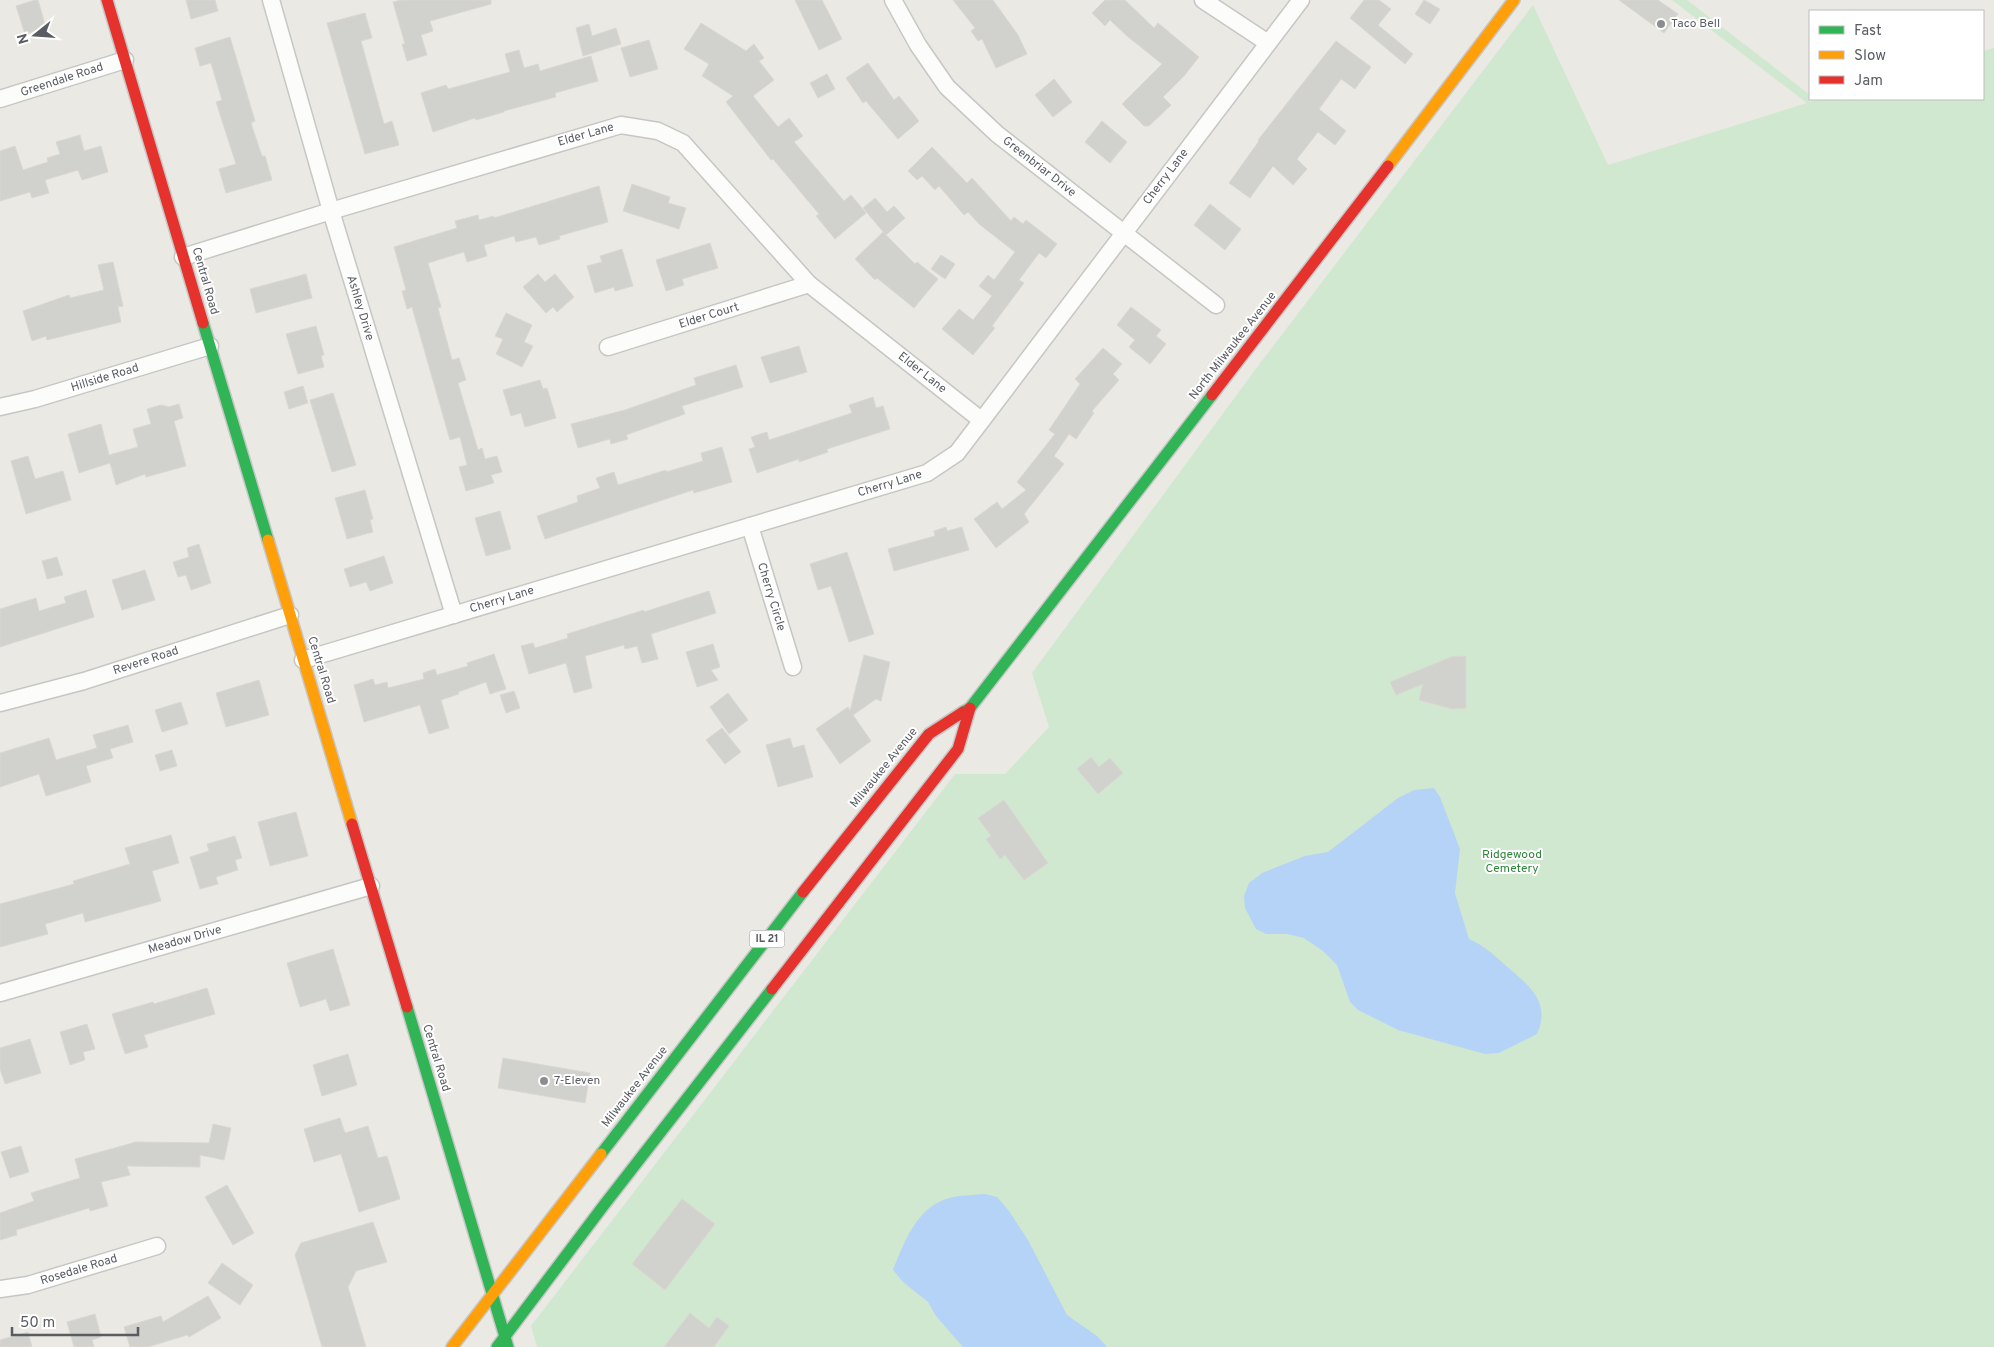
<svg xmlns="http://www.w3.org/2000/svg" width="1994" height="1347" viewBox="0 0 1994 1347" font-family="Overpass,sans-serif">
<style>
.green{fill:#d0e8cf}
.water{fill:#b5d3f7}
.building{fill:#d1d1cd;stroke:#dad8d2}
.lines{fill:none;stroke-linecap:round;stroke-linejoin:round}
.street-casing{stroke:#c6c7c5;stroke-width:19}
.fast-casing{stroke:#c6c6c6;stroke-width:14}
.slow-casing{stroke:#c6c6c6;stroke-width:14}
.jam-casing{stroke:#c6c6c6;stroke-width:14}
.street{stroke:#fcfcfb;stroke-width:16}
.fast{stroke:#30b455;stroke-width:11}
.slow{stroke:#ff9f0a;stroke-width:11}
.jam{stroke:#e5322d;stroke-width:11}
.poi-dot{fill:#8c8d8f;stroke:#fff;stroke-width:2}
.labels{text-anchor:middle;dominant-baseline:central;stroke-width:4;stroke-linejoin:round;paint-order:stroke}
.shield{fill:#fff;stroke:#8b8d91;stroke-width:1}
.shield-label{font-size:11px;font-weight:bold;fill:#595c62}
.poi-label{font-size:12px;fill:#595c62;stroke:#fff;text-anchor:start}
.street-label{font-size:12px;fill:#595c62;stroke:#fff}
.park-label{font-size:12px;fill:#2e853c;stroke:#fff}
</style>
<rect width="100%" height="100%" fill="#eae9e3"/>
<polygon class="green" points="1672,0 1687,0 1810,95 1811,99 1809,102 1821,99 1983,99 1983,51 1994,48 1994,1347 537,1347 531,1326 955,774 1005,774 1049,727 1032,673 1255,370 1533,5 1608,165 1807,103"/>
<g class="water">
<path d="M1434 788 1440 797 1460 849 1455 893 1469 939C1483 945 1493 954 1504 964 1527 984 1552 1001 1537 1034L1499 1053 1485 1054 1398 1030 1358 1010 1350 1002 1337 965 1323 951 1304 938 1287 934H1266L1256 929 1245 908 1244 896 1249 883 1262 873 1305 856 1328 852 1398 798 1414 790Z"/>
<path d="M985 1194 997 1197 1009 1211 1028 1240 1067 1315 1097 1336 1107 1347H963L936 1316 928 1302 903 1282 893 1270C905 1240 918 1204 953 1197 964 1195 974 1195 985 1194Z"/>
</g>
<g class="building">
<polygon points="35,0 38,0 46,28 25,34 16,6"/>
<polygon points="186,0 215,0 218,11 191,19"/>
<polygon points="401,0 491,0 491,4 430,21 433,31 421,35 427,55 407,61 402,44 405,44 393,2"/>
<polygon points="795,0 822,0 842,39 819,50"/>
<polygon points="953,0 993,0 1018,35 1027,54 996,68 982,39 978,41 971,31 975,28"/>
<polygon points="1105,0 1125,0 1154,28 1158,23 1199,57 1184,76 1163,97 1171,105 1149,126 1144,126 1122,104 1162,64 1127,36 1110,20 1105,26 1092,13"/>
<polygon points="1364,0 1379,0 1391,9 1378,25 1413,54 1405,64 1350,18"/>
<polygon points="1424,0 1440,9 1430,24 1415,14"/>
<polygon points="1619,0 1658,0 1678,14 1664,33"/>
<polygon points="365,13 372,38 361,41 384,124 392,121 399,145 365,154 327,23"/>
<polygon points="701,23 746,51 754,44 764,58 759,61 774,80 753,96 778,127 789,118 803,136 794,142 844,201 851,195 866,213 835,239 816,216 819,214 773,159 771,160 726,102 733,96 702,76 709,64 684,49"/>
<polygon points="589,24 592,36 616,28 621,44 583,56 576,28"/>
<polygon points="230,37 255,121 251,123 262,156 265,156 272,180 226,193 219,169 236,164 216,102 222,100 211,63 200,66 195,48"/>
<polygon points="649,40 658,69 630,77 621,48"/>
<polygon points="1336,41 1371,67 1355,89 1341,79 1319,109 1346,131 1335,145 1318,132 1297,159 1307,169 1293,185 1273,166 1250,198 1229,183 1259,141 1258,140"/>
<polygon points="519,50 524,68 538,64 540,71 591,56 598,81 555,93 556,97 504,111 504,112 476,120 475,118 433,132 421,93 446,85 448,89 510,72 505,54"/>
<polygon points="868,63 894,100 899,96 919,121 898,139 866,101 863,103 846,78"/>
<polygon points="827,74 835,89 818,98 810,83"/>
<polygon points="1054,79 1072,102 1053,117 1035,95"/>
<polygon points="1102,121 1127,142 1110,163 1085,142"/>
<polygon points="80,135 84,151 101,146 108,172 82,180 78,170 45,180 49,193 32,198 30,192 0,201 0,151 15,146 23,170 48,162 47,158 60,154 56,142"/>
<polygon points="932,147 967,183 972,178 1011,221 1014,217 1023,224 1026,220 1057,244 1046,258 1039,253 1019,280 1024,283 992,326 995,328 973,355 942,329 959,309 973,320 992,296 979,286 988,275 994,280 1015,252 979,224 968,212 964,215 939,186 935,190 922,176 917,180 908,171"/>
<polygon points="632,184 670,197 668,203 686,208 679,229 623,211"/>
<polygon points="599,186 608,222 559,236 560,239 539,245 536,237 516,242 514,236 484,245 487,256 467,262 464,252 428,263 441,307 438,308 452,360 459,358 466,380 458,383 478,450 482,448 485,459 497,456 502,472 491,475 494,483 466,491 459,467 467,465 460,437 450,440 412,307 407,309 402,291 406,290 394,247 457,228 455,221 478,215 479,220 494,216 494,218"/>
<polygon points="875,198 887,212 894,206 905,218 886,235 863,208"/>
<polygon points="1210,204 1241,229 1225,250 1194,225"/>
<polygon points="883,232 915,264 917,262 938,279 914,308 877,278 875,280 855,259"/>
<polygon points="710,243 718,268 682,279 684,285 666,291 656,260"/>
<polygon points="622,249 633,286 615,291 614,287 595,293 587,266 602,262 600,256"/>
<polygon points="941,255 955,264 945,279 931,269"/>
<polygon points="113,262 123,306 118,307 121,322 47,340 46,336 32,341 23,311 69,295 70,298 104,290 98,265"/>
<polygon points="306,274 312,298 256,313 250,289"/>
<polygon points="538,274 545,282 555,274 574,297 557,312 553,307 546,313 523,287"/>
<polygon points="1131,307 1161,330 1156,336 1166,344 1150,364 1129,347 1135,340 1117,325"/>
<polygon points="506,313 532,325 524,342 533,346 522,367 496,354 503,339 495,336"/>
<polygon points="316,326 324,355 321,356 324,367 298,374 286,334"/>
<polygon points="799,346 807,372 770,383 761,357"/>
<polygon points="1103,348 1122,364 1113,374 1119,380 1092,411 1094,413 1076,439 1069,434 1054,456 1064,464 1024,514 1029,522 996,548 974,519 997,502 1002,509 1026,490 1017,482 1055,434 1049,430 1080,384 1075,379"/>
<polygon points="736,365 743,387 682,406 685,414 626,435 628,439 611,444 610,439 578,448 571,424 625,410 696,385 694,378"/>
<polygon points="540,380 543,389 547,388 556,418 525,427 521,413 511,416 503,390"/>
<polygon points="303,386 308,403 289,409 284,392"/>
<polygon points="333,393 356,465 332,472 310,400"/>
<polygon points="873,397 876,408 883,406 890,429 827,449 828,452 799,462 799,459 757,473 749,449 755,447 751,437 767,432 769,440 852,413 849,405"/>
<polygon points="179,404 183,418 174,421 186,466 146,477 145,474 116,485 110,463 79,473 68,434 101,424 109,455 138,447 133,429 151,424 147,409 161,405 169,407"/>
<polygon points="722,447 732,482 694,493 693,490 545,539 537,516 578,502 577,496 600,488 596,478 614,472 618,485 666,470 666,472 703,461 701,453"/>
<polygon points="28,456 35,479 63,471 71,500 26,514 11,461"/>
<polygon points="365,490 373,519 370,520 373,532 347,539 335,498"/>
<polygon points="500,511 511,549 486,556 475,518"/>
<polygon points="946,527 947,531 962,527 969,550 894,571 888,549 935,536 934,531"/>
<polygon points="199,544 211,583 191,590 186,575 178,577 173,562 189,557 187,548"/>
<polygon points="847,552 874,634 849,642 831,586 818,590 810,564"/>
<polygon points="384,556 393,583 370,591 366,582 350,587 344,569"/>
<polygon points="57,557 63,575 47,579 42,561"/>
<polygon points="145,570 155,600 122,610 112,580"/>
<polygon points="86,590 94,617 0,647 0,609 36,598 39,611 66,603 64,597"/>
<polygon points="709,591 716,613 651,634 658,659 642,663 637,646 625,649 624,645 585,656 592,688 574,693 566,663 529,674 521,646 533,643 535,648 568,638 567,634 644,610 644,612"/>
<polygon points="713,644 720,667 711,670 718,680 697,687 686,652"/>
<polygon points="494,654 506,689 490,694 486,682 458,692 459,694 441,700 449,728 429,734 420,705 364,722 354,685 373,679 375,685 387,682 388,688 424,679 423,673 435,669 437,675 468,666 467,663"/>
<polygon points="864,655 890,662 881,701 876,699 853,715 871,741 840,764 816,729 848,707 850,711"/>
<polygon points="1466,656 1466,708 1452,709 1419,700 1423,684 1396,695 1390,682 1451,657"/>
<polygon points="259,680 269,715 226,727 216,693"/>
<polygon points="514,691 520,708 506,713 500,695"/>
<polygon points="728,693 748,720 729,734 710,707"/>
<polygon points="181,702 188,724 162,732 155,710"/>
<polygon points="128,725 133,742 110,749 113,758 86,766 91,782 46,796 39,774 0,787 0,753 49,738 56,760 97,748 93,735"/>
<polygon points="722,728 741,752 725,764 706,740"/>
<polygon points="790,738 793,748 804,745 813,777 778,787 766,745"/>
<polygon points="172,750 177,766 160,771 155,755"/>
<polygon points="1091,757 1099,767 1110,758 1123,773 1098,794 1077,769"/>
<polygon points="1004,800 1048,863 1024,880 1005,855 1000,859 986,839 991,836 978,818"/>
<polygon points="296,812 308,856 270,866 258,822"/>
<polygon points="171,835 179,863 152,871 161,901 85,922 83,913 45,924 48,934 0,947 0,904 74,884 73,881 130,864 125,848"/>
<polygon points="235,836 242,858 235,860 238,870 216,877 218,884 200,889 190,857 209,851 207,844"/>
<polygon points="333,949 350,1005 330,1011 326,999 300,1007 287,963"/>
<polygon points="207,988 215,1014 144,1035 148,1047 125,1054 112,1014 153,1002 154,1004"/>
<polygon points="87,1024 95,1049 83,1052 85,1060 70,1065 60,1032"/>
<polygon points="30,1039 41,1073 5,1084 0,1069 0,1048"/>
<polygon points="348,1054 357,1085 322,1096 313,1065"/>
<polygon points="503,1058 590,1073 585,1103 498,1088"/>
<polygon points="340,1118 345,1133 368,1126 378,1158 387,1156 400,1199 359,1212 341,1154 314,1162 304,1129"/>
<polygon points="213,1124 231,1128 224,1160 200,1155 200,1167 127,1166 130,1175 101,1182 108,1206 90,1211 89,1208 16,1230 17,1235 0,1240 0,1213 34,1201 31,1193 80,1178 75,1159 136,1142 209,1143"/>
<polygon points="21,1146 29,1172 10,1178 1,1152"/>
<polygon points="227,1185 254,1233 233,1245 205,1197"/>
<polygon points="682,1199 715,1224 665,1290 632,1264"/>
<polygon points="373,1222 387,1262 356,1271 348,1287 366,1347 322,1347 295,1255 301,1243"/>
<polygon points="222,1263 253,1285 240,1305 208,1283"/>
<polygon points="208,1296 221,1318 189,1337 187,1335 148,1347 130,1347 124,1327 161,1316 163,1322"/>
<polygon points="690,1313 709,1328 717,1317 729,1326 714,1347 664,1347"/>
<polygon points="95,1314 101,1337 92,1340 94,1347 74,1347 67,1322"/>
<polygon points="28,1332 32,1347 0,1347 0,1340"/>
</g>
<g class="lines">
<g class="street-casing">
<g id="street">
<polyline points="271,0 331,211 454,615"/>
<polyline points="893,0 918,45 947,87 997,134 1216,305"/>
<polyline points="1203,0 1268,43"/>
<polyline points="0,99 125,60"/>
<polyline points="183,257 331,211 621,125 658,131 683,143 809,284 981,420"/>
<polyline points="608,347 809,284"/>
<polyline points="0,407 35,399 210,346"/>
<polyline points="750,526 793,667"/>
<polyline points="303,660 927,473 957,453 1301,0"/>
<polyline points="0,703 84,681 290,615"/>
<polyline points="0,993 371,886"/>
<polyline points="0,1289 28,1285 157,1246"/>
</g>
</g>
<g class="fast-casing">
<g id="fast">
<polyline points="203,323 268,540"/>
<polyline points="963,712 970,708 1212,395"/>
<polyline points="407,1007 508,1347"/>
<polyline points="601,1154 803,892"/>
<polyline points="497,1347 604,1205 772,989"/>
</g>
</g>
<g class="slow-casing">
<g id="slow">
<polyline points="1388,166 1514,0"/>
<polyline points="268,540 352,824"/>
<polyline points="452,1347 601,1154"/>
</g>
</g>
<g class="jam-casing">
<g id="jam">
<polyline points="107,0 203,323"/>
<polyline points="1212,395 1388,166"/>
<polyline points="352,824 407,1007"/>
<polyline points="803,892 929,734 963,712"/>
<polyline points="772,989 958,749 970,708"/>
</g>
</g>
<use href="#street" class="street"/>
<use href="#fast" class="fast"/>
<use href="#slow" class="slow"/>
<use href="#jam" class="jam"/>
</g>
<g class="poi-dot">
<circle cx="1661" cy="24" r="5"/>
<circle cx="544" cy="1081" r="5"/>
</g>
<g class="labels">
<rect class="shield" x="749.5" y="930.5" width="35" height="17" rx="4"/>
<g class="shield-label">
<text x="767" y="939">IL 21</text>
</g>
<g class="poi-label">
<text x="1671" y="24">Taco Bell</text>
<text x="554" y="1081">7-Eleven</text>
</g>
<g class="street-label">
<text transform="translate(62 80) rotate(-18)">Greendale Road</text>
<text transform="translate(586 135) rotate(-16)">Elder Lane</text>
<text transform="translate(1039 167) rotate(38)">Greenbriar Drive</text>
<text transform="translate(1166 177) rotate(-53)">Cherry Lane</text>
<text transform="translate(205 281) rotate(74)">Central Road</text>
<text transform="translate(360 308) rotate(73)">Ashley Drive</text>
<text transform="translate(709 316) rotate(-17)">Elder Court</text>
<text transform="translate(1233 346) rotate(-52)">North Milwaukee Avenue</text>
<text transform="translate(922 373) rotate(38)">Elder Lane</text>
<text transform="translate(105 378) rotate(-17)">Hillside Road</text>
<text transform="translate(890 484) rotate(-17)">Cherry Lane</text>
<text transform="translate(771 597) rotate(73)">Cherry Circle</text>
<text transform="translate(502 600) rotate(-17)">Cherry Lane</text>
<text transform="translate(146 661) rotate(-18)">Revere Road</text>
<text transform="translate(321 670) rotate(73)">Central Road</text>
<text transform="translate(884 768) rotate(-51)">Milwaukee Avenue</text>
<text transform="translate(185 940) rotate(-16)">Meadow Drive</text>
<text transform="translate(436 1058) rotate(73)">Central Road</text>
<text transform="translate(635 1087) rotate(-52)">Milwaukee Avenue</text>
<text transform="translate(79 1270) rotate(-17)">Rosedale Road</text>
</g>
<g class="park-label">
<text x="1512" y="855">Ridgewood<tspan x="1512" dy="14">Cemetery</tspan></text>
</g>
</g>
<rect x="1809" y="10" width="175" height="90" fill="#ffffff" stroke="#bdbec0"/>
<rect x="1819" y="26" width="25" height="8" fill="#30b455" stroke="#bdbec0"/>
<text x="1854" y="35" font-size="15" fill="#595c62">Fast</text>
<rect x="1819" y="51" width="25" height="8" fill="#ff9f0a" stroke="#bdbec0"/>
<text x="1854" y="60" font-size="15" fill="#595c62">Slow</text>
<rect x="1819" y="76" width="25" height="8" fill="#e5322d" stroke="#bdbec0"/>
<text x="1854" y="85" font-size="15" fill="#595c62">Jam</text>
<g transform="translate(35 35) rotate(253)" stroke="#ffffff" stroke-width="4" paint-order="stroke">
<path d="M0-4L9 19L0 12L-9 19Z" fill="#595c62"/>
<text y="-8" font-size="14" font-weight="bold" text-anchor="middle" fill="#595c62">N</text>
</g>
<path d="M12 1327v8h126v-8" fill="none" stroke="#595c62" stroke-width="2.5"/>
<text x="20" y="1327" font-size="15" fill="#595c62" stroke="#ffffff" stroke-width="4" paint-order="stroke">50 m</text>
</svg>
